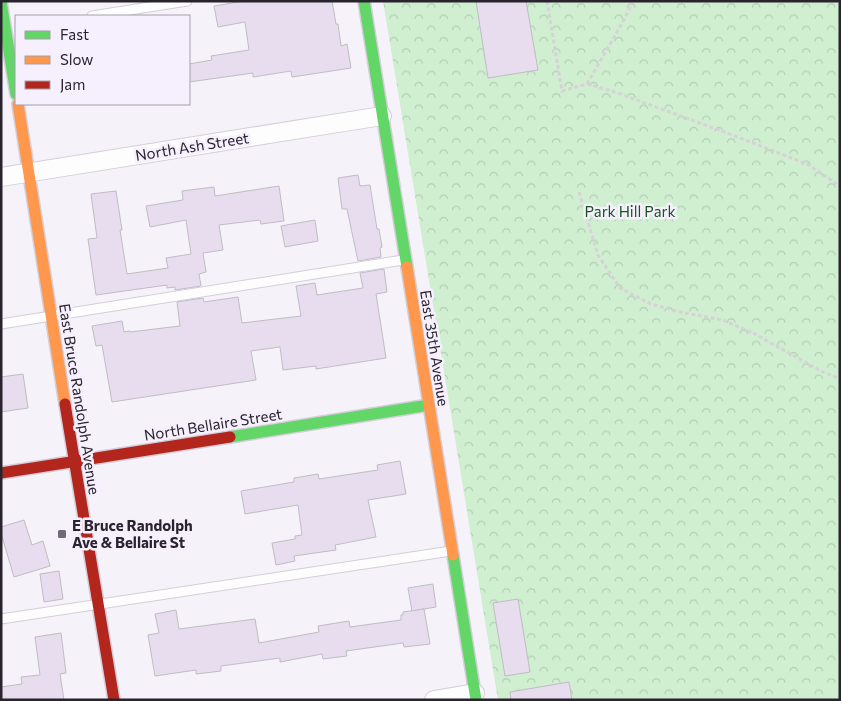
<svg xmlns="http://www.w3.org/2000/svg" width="841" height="701" viewBox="0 0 841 701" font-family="Commissioner,sans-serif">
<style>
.park{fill:url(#park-crowns)}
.building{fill:#e7ddef;stroke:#c0bcc3}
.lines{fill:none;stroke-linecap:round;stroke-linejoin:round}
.lane-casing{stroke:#d3ced7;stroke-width:11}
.street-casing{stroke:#d3ced7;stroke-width:20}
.fast-casing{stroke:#d3ced7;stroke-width:14}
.slow-casing{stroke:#d3ced7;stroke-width:14}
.jam-casing{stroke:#d3ced7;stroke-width:14}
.path{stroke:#d5d3d5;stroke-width:3;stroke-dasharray:4 2.5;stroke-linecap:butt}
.lane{stroke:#fefdfe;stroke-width:9}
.street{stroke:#fefdfe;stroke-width:18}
.fast{stroke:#63d668;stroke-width:11}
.slow{stroke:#ff974d;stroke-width:11}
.jam{stroke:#b3261e;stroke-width:11}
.poi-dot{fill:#706b74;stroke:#f6effd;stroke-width:2}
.labels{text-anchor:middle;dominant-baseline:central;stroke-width:5;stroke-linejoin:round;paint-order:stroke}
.street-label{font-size:15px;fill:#28232c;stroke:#f6effd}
.park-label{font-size:15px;fill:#14561b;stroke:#f6effd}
.poi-label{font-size:15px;font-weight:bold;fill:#28232c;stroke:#f6effd;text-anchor:start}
</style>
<defs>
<pattern id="park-crowns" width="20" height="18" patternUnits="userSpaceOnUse" patternTransform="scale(1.25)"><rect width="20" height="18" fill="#d0efd1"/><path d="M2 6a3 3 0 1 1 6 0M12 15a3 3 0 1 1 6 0" fill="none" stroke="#b3cdb4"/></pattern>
</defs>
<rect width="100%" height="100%" fill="#f6f2fa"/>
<polygon class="park" points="383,1 840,1 840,700 498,700"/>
<g class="building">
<polygon points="244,1 332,1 336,24 338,24 341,46 347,44 351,68 292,77 291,71 253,77 253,73 189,82 189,64 212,60 211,56 249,50 245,22 218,27 214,6"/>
<polygon points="476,1 526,1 538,70 488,78"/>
<polygon points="358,175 360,186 370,185 377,229 379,229 382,247 380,248 381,257 358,261 347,209 342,209 338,178"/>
<polygon points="279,186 284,221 261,224 260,220 219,225 223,250 203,253 206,272 199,274 201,286 175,290 175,287 167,288 167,285 96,295 88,239 97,238 91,194 116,191 122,230 120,230 127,274 168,268 166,258 191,254 186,220 150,227 146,206 183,200 182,191 214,187 215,196"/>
<polygon points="315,220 318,241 285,247 281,226"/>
<polygon points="384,269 387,292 376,294 386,358 316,369 316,366 283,370 280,347 251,351 256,380 112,402 102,345 96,346 92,326 122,321 124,332 130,331 130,332 180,326 177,302 203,298 204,302 238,297 242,323 301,316 296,286 315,283 317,295 363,288 360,273"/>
<polygon points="23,374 28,408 1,412 1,377"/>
<polygon points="400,461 406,494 368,500 376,537 335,545 336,550 294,556 295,561 276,565 272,543 295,539 295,536 302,535 298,505 245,514 241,491 294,482 294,478 318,474 319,479 378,470 377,465"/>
<polygon points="24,520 32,545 43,541 50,566 14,577 1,533 1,527"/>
<polygon points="59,571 63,599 44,602 40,574"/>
<polygon points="433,584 436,607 412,611 408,588"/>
<polygon points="518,599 530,672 505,676 493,603"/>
<polygon points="424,609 430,644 404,647 403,643 346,651 347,656 323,659 322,654 280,662 280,658 221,666 221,671 196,674 196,670 155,676 148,635 159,633 155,614 176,610 179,629 255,619 259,643 319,632 318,626 349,621 350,627 401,620 401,615 403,615 403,612"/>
<polygon points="61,633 66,673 60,674 64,700 1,700 1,687 22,684 21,677 40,675 35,637"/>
<polygon points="569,682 572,700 511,700 510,692"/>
</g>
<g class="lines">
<g class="lane-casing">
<g id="lane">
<polyline points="92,16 187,1"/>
<polyline points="1,324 403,260"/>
<polyline points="1,619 451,551"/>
</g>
</g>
<g class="street-casing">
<g id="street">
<polyline points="1,177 382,116"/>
<polyline points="434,700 475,693"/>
</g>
</g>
<g class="fast-casing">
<g id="fast">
<polyline points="364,1 407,267"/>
<polyline points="1,2 16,94"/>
<polyline points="230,437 429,405"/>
<polyline points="453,555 476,700"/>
</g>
</g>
<g class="slow-casing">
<g id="slow">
<polyline points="18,104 65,404"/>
<polyline points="407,267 453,555"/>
</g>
</g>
<g class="jam-casing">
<g id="jam">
<polyline points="65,404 114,700"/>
<polyline points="1,473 230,437"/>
</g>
</g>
<g class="path">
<polyline points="547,1 562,91 587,84 612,91 722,131 807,164 840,186"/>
<polyline points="587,84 625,18 633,1"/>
<polyline points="579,192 598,255 620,288 651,304 680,312 723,320 755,334 821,371 840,379"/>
</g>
<use href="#lane" class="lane"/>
<use href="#street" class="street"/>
<use href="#fast" class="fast"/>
<use href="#slow" class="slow"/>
<use href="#jam" class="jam"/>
</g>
<rect class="poi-dot" x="57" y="529" width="10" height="10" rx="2.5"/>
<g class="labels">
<g class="street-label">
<text transform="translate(192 146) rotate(-9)">North Ash Street</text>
<text transform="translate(435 348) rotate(81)">East 35th Avenue</text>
<text transform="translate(80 399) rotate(81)">East Bruce Randolph Avenue</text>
<text transform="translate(213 424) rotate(-9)">North Bellaire Street</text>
</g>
<g class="park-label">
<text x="630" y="211">Park Hill Park</text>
</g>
<g class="poi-label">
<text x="72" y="525">E Bruce Randolph<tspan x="72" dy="17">Ave &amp; Bellaire St</tspan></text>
</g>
</g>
<rect width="841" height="701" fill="none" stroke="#28232c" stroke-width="5"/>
<rect x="15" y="15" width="175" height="90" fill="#f6effd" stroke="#a49da9"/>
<rect x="25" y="31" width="25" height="8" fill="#63d668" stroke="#a49da9"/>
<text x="60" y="40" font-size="15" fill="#28232c">Fast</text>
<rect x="25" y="56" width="25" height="8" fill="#ff974d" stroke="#a49da9"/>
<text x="60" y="65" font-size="15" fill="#28232c">Slow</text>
<rect x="25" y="81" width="25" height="8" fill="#b3261e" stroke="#a49da9"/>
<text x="60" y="90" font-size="15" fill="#28232c">Jam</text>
</svg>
